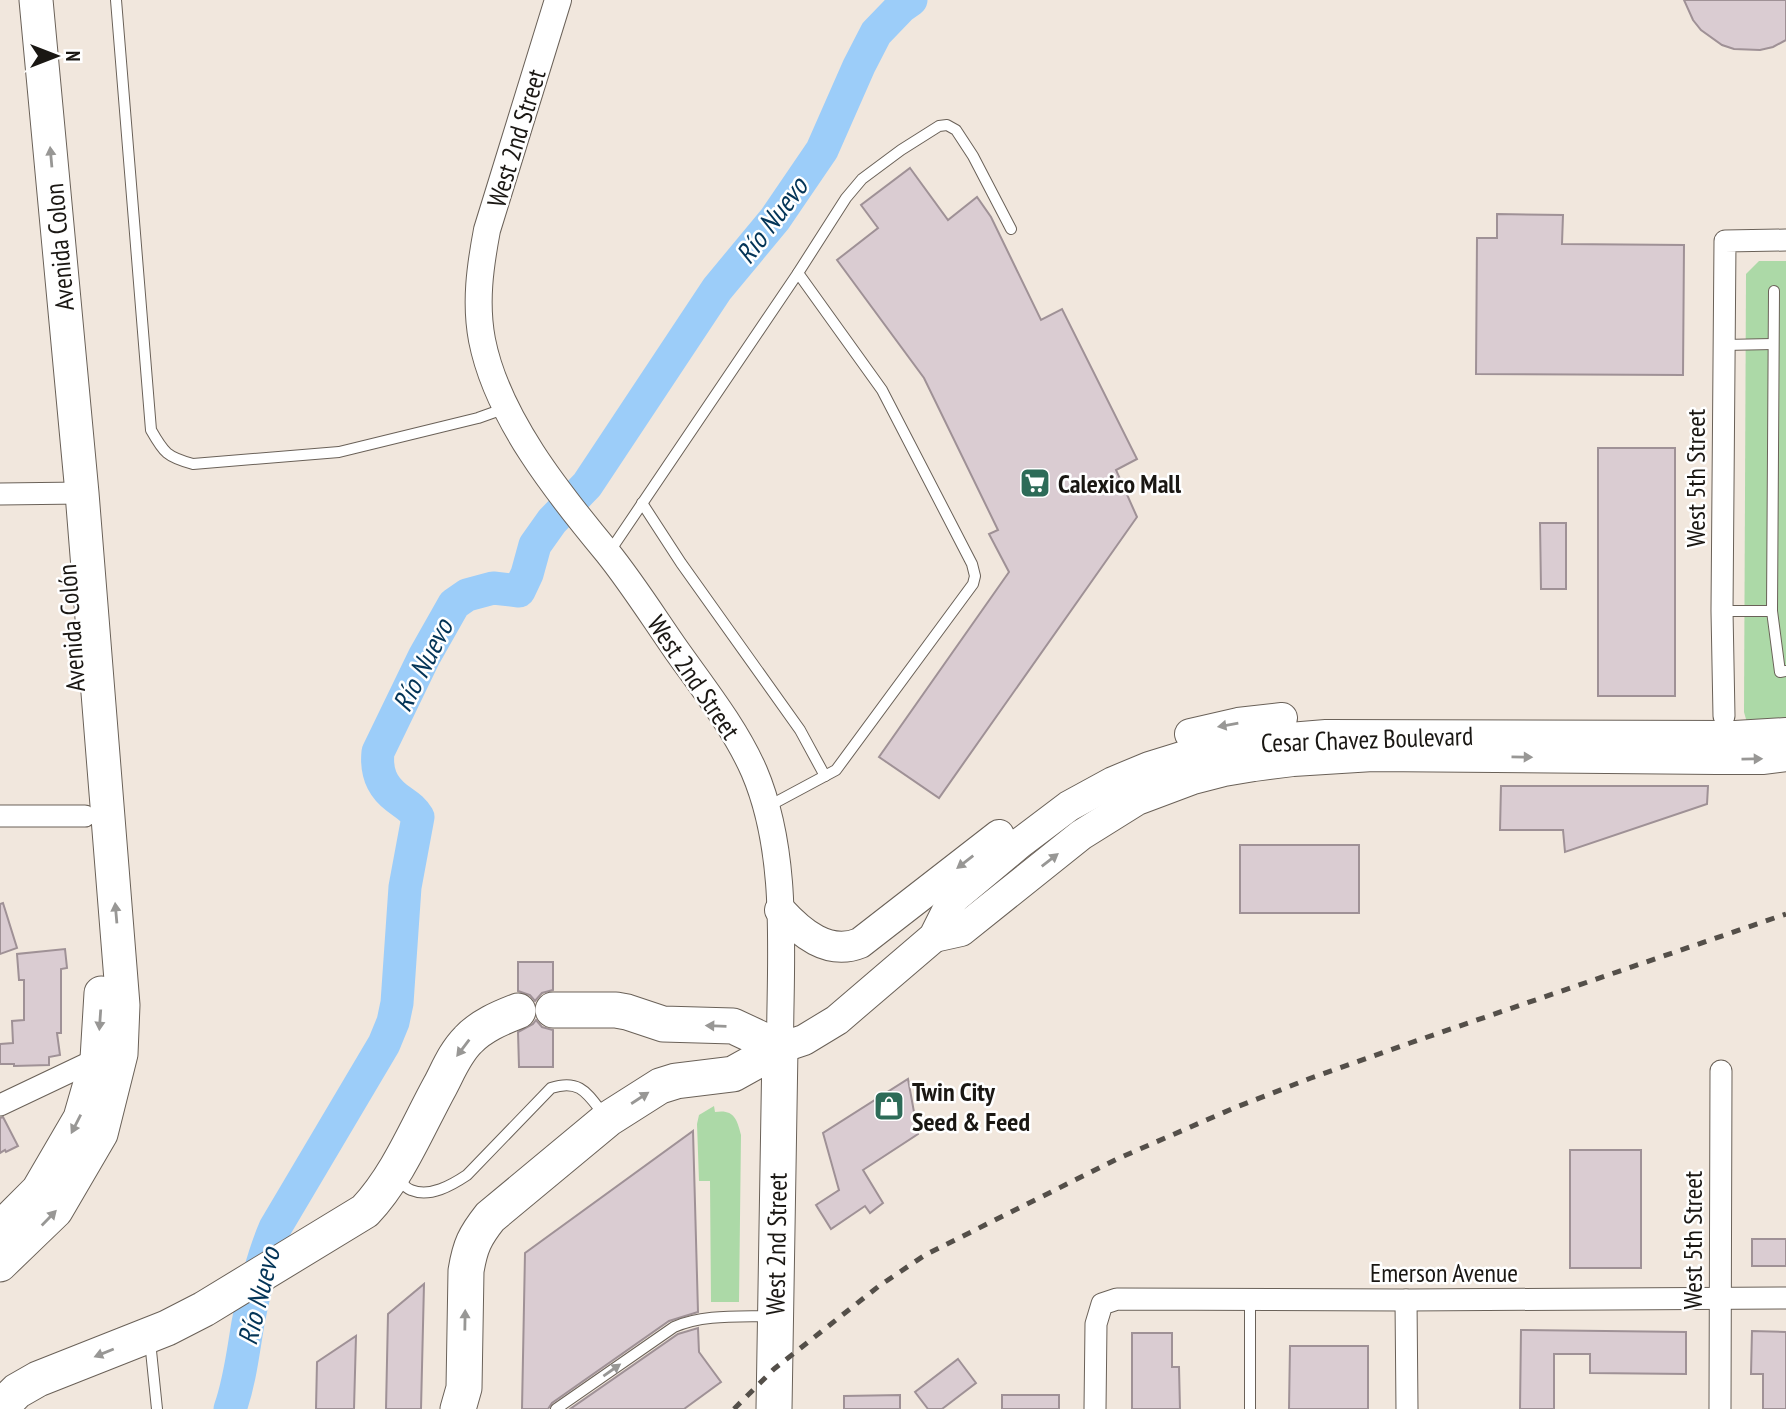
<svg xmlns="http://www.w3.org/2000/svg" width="1786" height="1409" viewBox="0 0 1786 1409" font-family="'PT Sans Narrow',sans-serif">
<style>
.green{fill:#acd9a7}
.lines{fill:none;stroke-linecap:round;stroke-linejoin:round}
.river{stroke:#9ccdf9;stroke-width:33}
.building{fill:#daccd2;stroke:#9f9196;stroke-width:2}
.service-casing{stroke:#6a6158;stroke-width:12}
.minor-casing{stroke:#6a6158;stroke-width:23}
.tertiary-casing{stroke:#6a6158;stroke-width:28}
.secondary-casing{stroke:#6a6158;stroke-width:32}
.primary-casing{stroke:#6a6158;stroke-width:35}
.trunk-casing{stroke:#6a6158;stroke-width:37}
.service{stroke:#fff;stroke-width:10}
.minor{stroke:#fff;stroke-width:21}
.tertiary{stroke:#fff;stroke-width:26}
.secondary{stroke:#fff;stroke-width:30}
.primary{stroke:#fff;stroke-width:33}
.trunk{stroke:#fff;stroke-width:35}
.rail{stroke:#544f49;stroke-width:5;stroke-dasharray:9 9;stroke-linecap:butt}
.oneway{fill:#989795}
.labels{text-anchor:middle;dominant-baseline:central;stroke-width:5;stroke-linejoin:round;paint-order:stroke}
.street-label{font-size:26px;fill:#1a1713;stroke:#fff}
.poi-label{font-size:26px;font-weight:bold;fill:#1a1713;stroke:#fff;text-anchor:start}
.water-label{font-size:28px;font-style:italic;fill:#033457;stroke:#fff}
</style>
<rect width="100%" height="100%" fill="#f1e7dd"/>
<g class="green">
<polygon points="1759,261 1786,261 1786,727 1749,730 1744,712 1746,274"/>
<path d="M714 1106 715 1112C733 1109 737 1118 741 1135L739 1302H711L710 1181H699L697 1124 699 1115Z"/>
</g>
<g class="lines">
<path class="river" d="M230 1409C240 1381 243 1352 248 1323 254 1292 263 1256 275 1228L384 1044 393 1022 397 1003 405 887 418 817C412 807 406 805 397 798 381 786 376 771 378 752L424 657 454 604 467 595 493 588 519 591 527 574 535 545 552 521 587 485 717 289 775 219 822 150 859 66 876 33 901 7 911 0"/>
</g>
<g class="building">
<polygon points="1684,0 1786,0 1786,40 1773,47 1760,50 1734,49 1722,45 1701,30 1693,20"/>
<polygon points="910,168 948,220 977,197 991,217 1041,320 1062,309 1137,459 1116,470 1137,517 939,798 879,757 1009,572 989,534 998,530 924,378 837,260 878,228 861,205"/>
<polygon points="1497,214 1563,215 1562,244 1684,245 1683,375 1476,374 1477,238 1497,238"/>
<rect x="1598" y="448" width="77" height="248"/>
<polygon points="1540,523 1566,523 1566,589 1541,589"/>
<polygon points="1501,786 1708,786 1707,804 1565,852 1563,830 1500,830"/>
<rect x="1240" y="845" width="119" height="68"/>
<polygon points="3,903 17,948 0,954 0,904"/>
<polygon points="65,949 67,968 61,969 61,1033 57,1033 60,1055 49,1057 49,1065 14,1066 14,1064 0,1064 0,1044 13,1043 12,1021 24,1020 24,980 19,980 17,954"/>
<polygon points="518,962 553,962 553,990 542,993 535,1001 530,995 518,991"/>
<polygon points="536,1020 542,1027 553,1030 553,1067 519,1067 518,1032 533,1024"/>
<polygon points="908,1079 918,1134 863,1170 883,1203 870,1213 865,1206 831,1229 816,1205 839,1190 823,1133"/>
<polygon points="3,1117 18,1146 6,1152 5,1150 0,1153 0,1118"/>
<polygon points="693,1131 698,1312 669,1321 552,1403 548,1409 522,1409 525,1253"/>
<rect x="1570" y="1150" width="71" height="118"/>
<rect x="1752" y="1239" width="34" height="27"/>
<polygon points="424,1284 421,1409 386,1409 388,1314"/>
<polygon points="698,1328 699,1352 721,1382 684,1409 570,1409 678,1334"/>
<polygon points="1521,1330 1686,1332 1686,1374 1590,1373 1590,1354 1554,1354 1554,1409 1520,1409"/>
<polygon points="1752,1331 1786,1332 1786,1409 1763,1409 1763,1374 1751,1374"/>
<polygon points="1132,1333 1172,1333 1172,1367 1179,1367 1180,1409 1132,1409"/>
<polygon points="356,1336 354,1409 316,1409 317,1362"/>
<polygon points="1290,1346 1368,1346 1368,1409 1289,1409"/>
<polygon points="958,1359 976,1383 942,1409 928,1409 915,1392"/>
<polygon points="900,1395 900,1409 844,1409 844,1396"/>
<rect x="1002" y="1395" width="57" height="14"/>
</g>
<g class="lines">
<g class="service-casing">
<g id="service">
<path d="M116 0 151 430C164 453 167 457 193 464L339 452 478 418 506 408"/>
<polyline points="1724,345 1773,344"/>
<polyline points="642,503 681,563 800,730 825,776"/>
<polyline points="608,554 798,273 846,198 862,179 901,150 939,126 947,125 956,130 973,156 1011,229"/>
<polyline points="1722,611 1772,611 1780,672 1786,671"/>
<polyline points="1772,611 1774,291"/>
<polyline points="767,807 836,770 973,584 975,576 972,564 882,390 798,273"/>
<path d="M398 1178C402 1182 405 1188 411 1190 430 1198 452 1185 467 1175L551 1088C581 1078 588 1095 605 1116"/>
<polyline points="150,1341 157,1409"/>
<path d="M556 1409 674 1327C704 1314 739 1317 772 1316"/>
<polyline points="1250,1409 1250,1300"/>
</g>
</g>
<g class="minor-casing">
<g id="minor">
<polyline points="0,494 82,493"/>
<polyline points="1724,716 1722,611 1725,241 1786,240"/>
<polyline points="0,816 85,816"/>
<polyline points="0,1105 97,1059"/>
<polyline points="1406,1300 1407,1409"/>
<polyline points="1095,1409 1096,1324 1102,1304 1117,1299 1406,1300 1786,1298"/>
<polyline points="1720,1409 1721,1071"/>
</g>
</g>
<g class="tertiary-casing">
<path id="tertiary" d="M558 0 487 230C480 267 475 303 482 340 497 417 558 493 607 552 632 583 654 618 677 651 704 689 735 728 754 771 790 855 780 958 780 1048"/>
</g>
<g class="secondary-casing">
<g id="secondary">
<polyline points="1190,734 1238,723 1282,718"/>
<path d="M780 910C801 933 828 956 860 943L999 835"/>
<polyline points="934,937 961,931 1081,835 1137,800 1193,779 1224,771 1254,766 1293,761 1373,756 1717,759 1764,759 1786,756"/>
<polyline points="780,1048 804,1040 837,1020 934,937 953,899 1020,843 1069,806 1113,782 1149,767 1204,750 1263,740 1326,735 1735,736 1786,733"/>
</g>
</g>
<g class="primary-casing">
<g id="primary">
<polyline points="0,1228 38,1190 80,1118 97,1059 101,993"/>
<polyline points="0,1265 56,1211 101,1134 121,1054 123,1005 82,493 36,0"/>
</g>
</g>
<g class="trunk-casing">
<g id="trunk">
<polyline points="553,1010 616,1010 627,1012 663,1024 733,1026 780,1048"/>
<path d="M0 1408 17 1391 38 1379 167 1328 204 1309 365 1211C398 1176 417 1128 440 1086 448 1071 455 1053 468 1040 481 1026 500 1018 518 1011"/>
<path d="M458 1409 464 1388 466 1271C470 1246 475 1236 490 1217L608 1119 660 1086 676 1081 733 1074 780 1048"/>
<polyline points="774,1409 780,1048"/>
</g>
</g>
<use href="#service" class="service"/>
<use href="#minor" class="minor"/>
<use href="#tertiary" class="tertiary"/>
<use href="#secondary" class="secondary"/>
<use href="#primary" class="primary"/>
<use href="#trunk" class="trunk"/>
<polyline class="rail" points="734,1409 774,1369 879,1286 925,1255 1117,1159 1234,1108 1311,1078 1410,1043 1786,914"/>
</g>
<defs><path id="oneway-solid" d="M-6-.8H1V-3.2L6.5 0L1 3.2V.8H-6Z" transform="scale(1.75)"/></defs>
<g class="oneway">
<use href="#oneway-solid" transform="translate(51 157) rotate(-95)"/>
<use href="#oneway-solid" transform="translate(1228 725) rotate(170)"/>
<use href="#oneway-solid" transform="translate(1522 757) rotate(1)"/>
<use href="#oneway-solid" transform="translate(1752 759) rotate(-1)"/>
<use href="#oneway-solid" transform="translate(1050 860) rotate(-38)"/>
<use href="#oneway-solid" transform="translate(965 862) rotate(142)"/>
<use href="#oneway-solid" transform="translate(116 913) rotate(-95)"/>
<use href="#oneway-solid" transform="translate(100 1020) rotate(94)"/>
<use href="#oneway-solid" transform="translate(716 1026) rotate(-178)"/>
<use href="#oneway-solid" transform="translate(463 1048) rotate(127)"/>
<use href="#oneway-solid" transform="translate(640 1098) rotate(-33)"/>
<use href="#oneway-solid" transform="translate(76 1124) rotate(117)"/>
<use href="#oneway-solid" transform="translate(49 1218) rotate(-46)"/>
<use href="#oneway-solid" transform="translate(465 1320) rotate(-89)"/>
<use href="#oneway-solid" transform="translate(104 1353) rotate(158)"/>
<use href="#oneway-solid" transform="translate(612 1370) rotate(-35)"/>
</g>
<defs>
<g id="supermarket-square" transform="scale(1.575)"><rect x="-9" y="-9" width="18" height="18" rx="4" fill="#2d6b58" stroke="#fff"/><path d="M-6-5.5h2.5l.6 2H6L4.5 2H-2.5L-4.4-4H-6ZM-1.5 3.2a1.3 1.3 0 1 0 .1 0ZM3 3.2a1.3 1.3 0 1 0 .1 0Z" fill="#fff"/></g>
<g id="shop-square" transform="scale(1.575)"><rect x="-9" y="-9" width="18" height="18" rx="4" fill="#2d6b58" stroke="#fff"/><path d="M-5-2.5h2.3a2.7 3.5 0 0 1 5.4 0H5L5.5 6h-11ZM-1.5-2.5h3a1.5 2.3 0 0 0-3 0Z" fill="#fff"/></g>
</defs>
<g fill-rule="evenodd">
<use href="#supermarket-square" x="1035" y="483"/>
<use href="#shop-square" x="889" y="1106"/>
</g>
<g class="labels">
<g class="street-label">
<text transform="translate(516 138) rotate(-73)">West 2nd Street</text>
<text transform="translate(59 247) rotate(-95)">Avenida Colon</text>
<text transform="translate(1695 478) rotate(-90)">West 5th Street</text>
<text transform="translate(71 628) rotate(-94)">Avenida Colón</text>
<text transform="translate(694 677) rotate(56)">West 2nd Street</text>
<text transform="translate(1367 739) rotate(-2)">Cesar Chavez Boulevard</text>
<text transform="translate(1692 1240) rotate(-90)">West 5th Street</text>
<text transform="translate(776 1244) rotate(-89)">West 2nd Street</text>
<text x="1444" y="1272">Emerson Avenue</text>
</g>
<g class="poi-label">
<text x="1058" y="483">Calexico Mall</text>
<text x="912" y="1091">Twin City<tspan x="912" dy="30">Seed &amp; Feed</tspan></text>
</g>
<g class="water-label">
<text transform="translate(771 220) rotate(-53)">Río Nuevo</text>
<text transform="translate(422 665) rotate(-63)">Río Nuevo</text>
<text transform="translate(258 1296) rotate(-76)">Río Nuevo</text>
</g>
</g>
<g transform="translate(56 56) rotate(90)" stroke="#ffffff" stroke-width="5" paint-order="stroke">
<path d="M0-5L12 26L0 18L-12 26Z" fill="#1a1713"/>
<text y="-10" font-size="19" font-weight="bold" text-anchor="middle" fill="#1a1713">N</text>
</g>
</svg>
